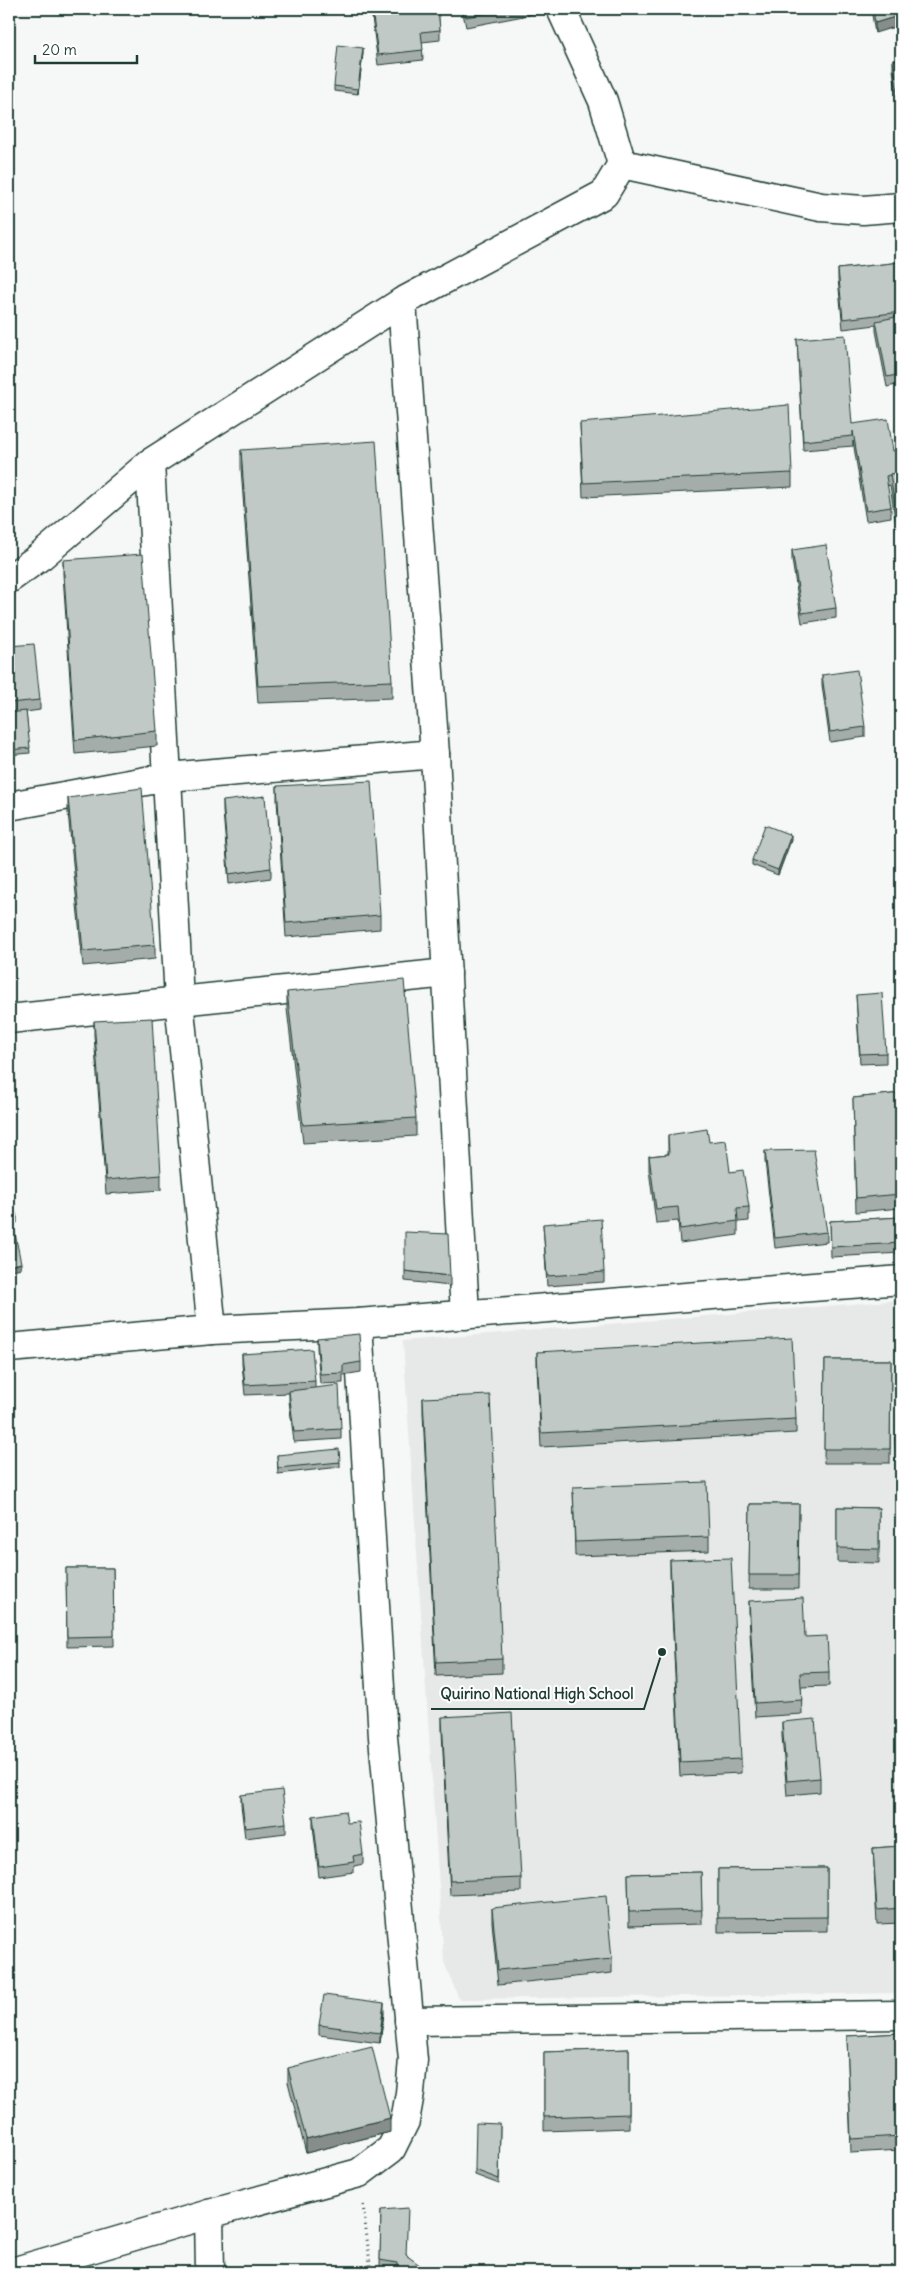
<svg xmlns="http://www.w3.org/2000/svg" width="910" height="2281" viewBox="0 0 910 2281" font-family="Delius,sans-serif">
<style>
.built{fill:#e6e9e8}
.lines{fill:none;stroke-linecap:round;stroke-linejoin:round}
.minor-casing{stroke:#1f3d34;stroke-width:31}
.path{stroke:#1f3d34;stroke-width:3;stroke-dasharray:1 4;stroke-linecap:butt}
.minor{stroke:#fff;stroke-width:28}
.wall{fill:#a5adaa;stroke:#1f3d34}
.shaded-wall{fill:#868d8b;stroke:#1f3d34}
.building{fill:#c0c9c6;stroke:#1f3d34}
.leader{fill:none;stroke:#1f3d34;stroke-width:2}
.callout-dot{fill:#1f3d34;stroke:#fff;stroke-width:2}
.callout-label{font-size:15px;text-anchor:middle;font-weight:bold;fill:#1f3d34;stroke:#fff;stroke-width:4;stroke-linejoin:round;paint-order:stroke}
</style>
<rect width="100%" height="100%" fill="#f6f7f7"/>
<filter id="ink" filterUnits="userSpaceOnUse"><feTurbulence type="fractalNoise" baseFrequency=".02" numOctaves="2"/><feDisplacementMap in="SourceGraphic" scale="10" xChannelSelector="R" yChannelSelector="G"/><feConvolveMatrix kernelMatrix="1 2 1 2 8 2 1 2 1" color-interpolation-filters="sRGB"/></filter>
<g filter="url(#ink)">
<polygon class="built" points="901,1300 901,1993 459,1999 444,1962 403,1341"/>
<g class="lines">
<g class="minor-casing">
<g id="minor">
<polyline points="561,9 603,101 622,164"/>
<polyline points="402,302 435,754 465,1315"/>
<polyline points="150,463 179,1000 212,1330"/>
<polyline points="9,579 41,556 150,463 402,302 604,194 622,164 821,207 863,210 901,207"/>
<polyline points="9,806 168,777 435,754"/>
<polyline points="9,1019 447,973"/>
<polyline points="9,1348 212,1330 358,1323 901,1280"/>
<polyline points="409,2021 901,2015"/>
<polyline points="209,2214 210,2272"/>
<polyline points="12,2272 209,2214 359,2173 391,2149 405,2121 410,2093 413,2060 383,1737 358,1323"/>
</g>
</g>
<polyline class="path" points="363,2205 371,2272"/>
<use href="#minor" class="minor"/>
</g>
<g class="wall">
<polygon points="371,9 438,9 440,30 440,40 422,42 423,60 378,65"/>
<polygon points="462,9 539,9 539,13 466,27"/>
<polygon points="871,9 901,9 875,33"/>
<polygon points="363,53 358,94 334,91 334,86"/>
<polygon points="901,59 901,104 898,104 893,70 893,60"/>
<polygon points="901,262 901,384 887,387 876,331 876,325 843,329 838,279 838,269"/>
<polygon points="797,339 852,424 893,451 901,449 901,545 899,546 890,485 887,486 891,507 891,517 866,521 853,441 853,446 803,450"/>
<polygon points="580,423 792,473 792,487 583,497"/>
<polygon points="241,450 392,681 392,698 258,703 241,468"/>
<polygon points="792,550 836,608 836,618 802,623 792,560"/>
<polygon points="63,560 157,731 157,746 75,754 63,574"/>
<polygon points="9,646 40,700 40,710 26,712 30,753 9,755"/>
<polygon points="822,675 865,727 865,737 830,742 822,685"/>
<polygon points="277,786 380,915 380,929 286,937 277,800"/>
<polygon points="68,798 155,945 155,959 83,966 68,812"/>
<polygon points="223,801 271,868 271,878 229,884 223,811"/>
<polygon points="791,840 778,875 752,865 752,860"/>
<polygon points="287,992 416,1118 416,1136 303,1143 287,1009"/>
<polygon points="856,995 886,1053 886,1063 860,1064"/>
<polygon points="94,1021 161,1175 161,1190 106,1194 94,1035"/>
<polygon points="901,1093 901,1208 856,1212 853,1098"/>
<polygon points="668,1135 709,1142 730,1172 749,1207 749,1221 738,1222 738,1235 680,1243 678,1221 656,1223 649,1170 649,1156 668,1154"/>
<polygon points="765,1151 827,1232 827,1242 775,1248 765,1161"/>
<polygon points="9,1192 17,1218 17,1223 9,1225"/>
<polygon points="901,1217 901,1253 831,1257 830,1221"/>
<polygon points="543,1224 604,1272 604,1282 547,1286"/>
<polygon points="405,1271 450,1276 450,1286 405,1281"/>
<polygon points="317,1338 361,1362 361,1372 343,1375 343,1383 320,1384 317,1348"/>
<polygon points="537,1352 796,1419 796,1433 541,1447 537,1366"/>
<polygon points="242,1354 315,1381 315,1388 341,1429 341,1439 294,1442 289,1401 289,1393 245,1395 242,1364"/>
<polygon points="825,1360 891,1360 890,1463 824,1463"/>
<polygon points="423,1398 502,1659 502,1673 436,1676 423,1413"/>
<polygon points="901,1436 901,1549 899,1549 895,1437"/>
<polygon points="277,1455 340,1462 340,1467 278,1474"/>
<polygon points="573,1487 709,1537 709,1551 575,1556"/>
<polygon points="750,1504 799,1504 798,1589 749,1589"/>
<polygon points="837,1507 879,1508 879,1563 837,1562"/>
<polygon points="670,1560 741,1759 741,1773 680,1776 670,1574"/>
<polygon points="66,1568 113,1568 114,1646 67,1647"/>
<polygon points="749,1601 805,1637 829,1672 829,1686 801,1687 802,1714 755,1717 749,1615"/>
<polygon points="442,1717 521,1878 521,1892 450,1895 442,1731"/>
<polygon points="782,1722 820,1778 820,1792 787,1795 782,1736"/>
<polygon points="241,1795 286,1823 286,1833 245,1838 241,1805"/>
<polygon points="313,1816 347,1823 363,1854 363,1864 354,1866 354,1872 319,1877 313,1826"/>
<polygon points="901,1846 901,1923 877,1924 873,1848"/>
<polygon points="827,1868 827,1931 718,1932 718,1869"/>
<polygon points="701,1872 702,1924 629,1926 628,1874"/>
<polygon points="492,1908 612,1959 612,1973 498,1985 492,1922"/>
<polygon points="384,2013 380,2043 319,2035 319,2025"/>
<polygon points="901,2033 901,2159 900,2150 851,2153 847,2036"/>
<polygon points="629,2049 629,2128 544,2131 544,2052"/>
<polygon points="288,2068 390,2132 306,2153 288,2082"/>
<polygon points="500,2124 499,2184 475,2175 475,2170"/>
<polygon points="381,2210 407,2255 421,2272 392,2272 380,2269"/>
</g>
<g class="shaded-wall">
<polygon points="901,15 901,25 875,33 875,23"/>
<polygon points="363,48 363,53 358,94 358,89"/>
<polygon points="791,835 791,840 778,875 778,870"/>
<polygon points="21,1263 21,1268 9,1271 9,1266"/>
<polygon points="384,2003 384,2013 380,2043 380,2033"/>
<polygon points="390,2118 390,2132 306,2153 306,2139"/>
</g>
<g class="building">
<polygon points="372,9 438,9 440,30 421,32 423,50 378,55"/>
<polygon points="464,9 509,9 466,17"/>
<polygon points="873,9 901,9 901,15 875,23"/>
<polygon points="338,45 363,48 358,89 334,86"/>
<polygon points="901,59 901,94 898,94 893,60"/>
<polygon points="901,262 901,312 843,319 838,269"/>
<polygon points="901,316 901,374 887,377 876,321"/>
<polygon points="845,335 852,424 888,419 893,451 901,449 901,473 890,474 890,475 886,476 891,507 866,511 853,431 853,436 803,441 797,339"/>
<polygon points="789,405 792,473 583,483 580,423"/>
<polygon points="376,441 392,681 258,686 241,450"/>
<polygon points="901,473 901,531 899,531 890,474"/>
<polygon points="826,545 836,608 802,613 792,550"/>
<polygon points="143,554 157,731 75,740 63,560"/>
<polygon points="34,644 40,700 9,703 9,646"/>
<polygon points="857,670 865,727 830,732 822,675"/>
<polygon points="26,711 30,748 9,750 9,713"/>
<polygon points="371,781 380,915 286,923 277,786"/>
<polygon points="142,788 155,945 83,951 68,798"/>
<polygon points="265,796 271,868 229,874 223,801"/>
<polygon points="765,825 791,835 778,870 752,860"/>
<polygon points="404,980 416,1118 303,1125 287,992"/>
<polygon points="882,993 886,1053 860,1054 856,995"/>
<polygon points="152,1018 161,1175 106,1180 94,1021"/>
<polygon points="901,1093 901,1194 856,1198 853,1098"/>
<polygon points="707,1129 709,1142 726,1140 730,1172 743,1170 749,1207 737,1208 738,1221 680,1229 678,1207 656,1209 649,1156 669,1154 668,1135"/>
<polygon points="814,1150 827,1232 775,1238 765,1151"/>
<polygon points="9,1192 11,1192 17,1218 9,1220"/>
<polygon points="901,1217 901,1243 831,1247 830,1221"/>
<polygon points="601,1219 604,1272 547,1276 543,1224"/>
<polygon points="13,1224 21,1263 9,1266 9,1225"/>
<polygon points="405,1232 448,1234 450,1276 405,1271"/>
<polygon points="359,1334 361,1362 343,1365 343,1373 320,1374 317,1338"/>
<polygon points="792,1338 796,1419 541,1433 537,1352"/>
<polygon points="312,1349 315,1381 245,1385 242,1354"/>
<polygon points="825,1360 891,1360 890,1449 824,1449"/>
<polygon points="339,1385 341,1429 294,1432 289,1391"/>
<polygon points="490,1395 502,1659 436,1662 423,1398"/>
<polygon points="901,1436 901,1535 899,1535 895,1437"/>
<polygon points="339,1449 340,1462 278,1468 277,1455"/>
<polygon points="707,1482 709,1537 575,1542 573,1487"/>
<polygon points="750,1504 799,1504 798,1575 749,1575"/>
<polygon points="837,1507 879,1508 879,1549 837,1548"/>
<polygon points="731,1558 741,1759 680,1762 670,1560"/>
<polygon points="66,1568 113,1568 114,1636 67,1637"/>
<polygon points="803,1598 805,1637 827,1636 829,1672 800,1673 802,1700 755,1703 749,1601"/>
<polygon points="512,1713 521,1878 450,1881 442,1717"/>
<polygon points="815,1719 820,1778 787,1781 782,1722"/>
<polygon points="282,1790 286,1823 245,1828 241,1795"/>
<polygon points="345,1811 347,1823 359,1822 363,1854 353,1856 354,1862 319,1867 313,1816"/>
<polygon points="901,1846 901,1908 877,1910 873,1848"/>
<polygon points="827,1868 827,1917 718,1918 718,1869"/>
<polygon points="701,1872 702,1910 629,1912 628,1874"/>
<polygon points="606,1896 612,1959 498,1970 492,1908"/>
<polygon points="324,1995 384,2003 380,2033 319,2025"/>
<polygon points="901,2033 901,2136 851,2139 847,2036"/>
<polygon points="372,2047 390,2118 306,2139 288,2068"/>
<polygon points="629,2049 629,2114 544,2117 544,2052"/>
<polygon points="476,2123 500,2124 499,2179 475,2170"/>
<polygon points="408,2208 406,2255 421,2266 421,2272 397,2272 397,2263 380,2260 381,2210"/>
</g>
</g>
<path class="leader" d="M662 1652L644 1709H431"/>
<circle class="callout-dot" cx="662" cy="1652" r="5"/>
<g class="callout-label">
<text x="537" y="1699">Quirino National High School</text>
</g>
<rect width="910" height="2281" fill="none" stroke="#fff" stroke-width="30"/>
<rect x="15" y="15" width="880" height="2251" fill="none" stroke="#1f3d34" stroke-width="2" filter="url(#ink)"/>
<path d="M35 55v8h102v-8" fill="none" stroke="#1f3d34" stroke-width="2.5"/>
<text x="42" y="55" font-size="15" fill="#1f3d34" stroke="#ffffff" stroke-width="4" paint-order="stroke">20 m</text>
</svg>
